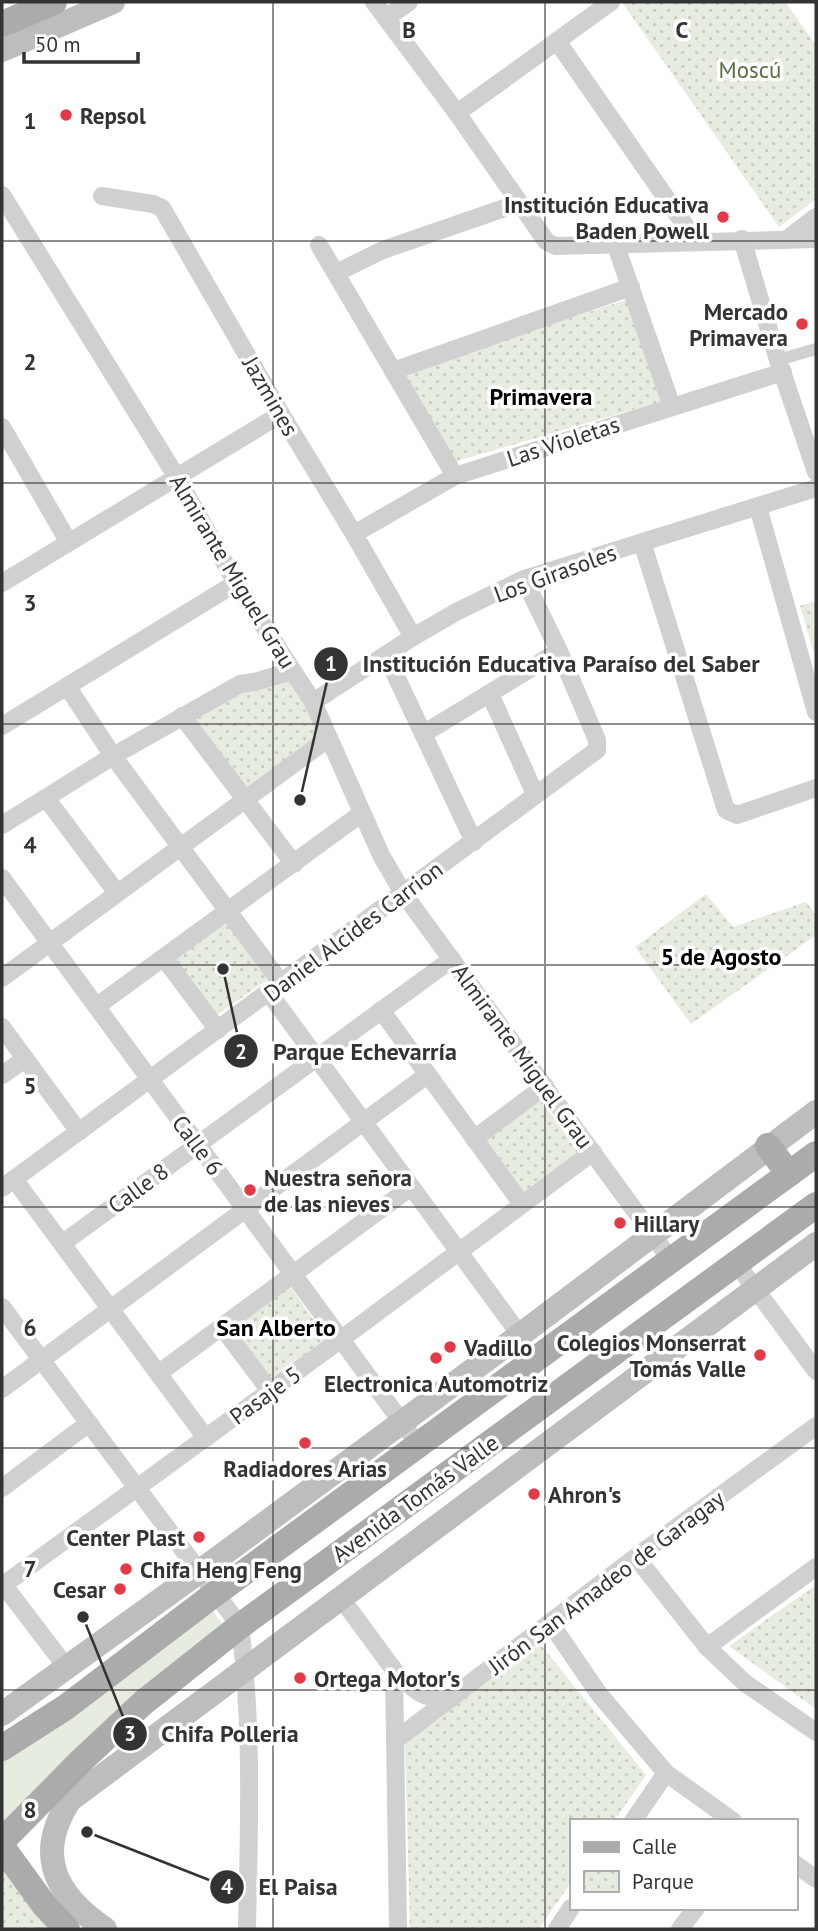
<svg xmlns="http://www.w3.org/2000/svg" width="818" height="1931" viewBox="0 0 818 1931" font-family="'PT Sans',sans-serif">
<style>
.grass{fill:#e6ecdf}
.park{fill:url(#park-dots)}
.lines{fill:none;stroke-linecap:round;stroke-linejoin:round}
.pedestrian{stroke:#d0d0d0;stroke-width:12}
.minor{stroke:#d0d0d0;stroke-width:18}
.secondary{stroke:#bdbdbd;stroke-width:24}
.primary{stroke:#ababab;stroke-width:26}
.grid{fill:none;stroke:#333;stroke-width:2;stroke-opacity:0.55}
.poi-dot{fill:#e63946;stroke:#fff;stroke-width:2.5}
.labels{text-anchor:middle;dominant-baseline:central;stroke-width:7;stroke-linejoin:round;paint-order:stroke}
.park-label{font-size:23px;fill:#56703f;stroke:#fff}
.poi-label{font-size:23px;font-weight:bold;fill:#333;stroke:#fff;text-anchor:start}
.street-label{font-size:23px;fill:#333;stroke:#fff}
.neighbourhood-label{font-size:24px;font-weight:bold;fill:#000;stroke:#fff}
.grid-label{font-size:23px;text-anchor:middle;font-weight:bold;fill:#333;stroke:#fff;stroke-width:7;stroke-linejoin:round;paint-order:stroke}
.leader{fill:none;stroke:#333;stroke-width:2.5}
.callout-dot{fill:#333;stroke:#fff;stroke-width:2.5}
.mark-label{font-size:21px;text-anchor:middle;font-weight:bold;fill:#fff}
.callout-label{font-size:24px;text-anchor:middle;font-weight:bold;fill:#333;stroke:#fff;stroke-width:7;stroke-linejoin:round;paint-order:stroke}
</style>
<defs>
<pattern id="park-dots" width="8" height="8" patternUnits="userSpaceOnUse" patternTransform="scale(1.75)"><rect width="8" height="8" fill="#e6ecdf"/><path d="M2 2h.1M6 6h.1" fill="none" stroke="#c6cbc0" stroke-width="1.8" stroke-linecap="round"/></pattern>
</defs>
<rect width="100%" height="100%" fill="#fff"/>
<polygon class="grass" points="212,1610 225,1627 2,1827 2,1756"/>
<g class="park">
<polygon points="622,2 785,2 816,45 816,199 779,227"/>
<polygon points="626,300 662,401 454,462 406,377 449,357"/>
<polygon points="816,601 816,660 800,606"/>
<polygon points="289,676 324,737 245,792 192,714 228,692"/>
<polygon points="706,894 733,927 806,902 816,915 816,935 691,1024 635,947"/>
<polygon points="226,920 270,978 217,1015 175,959"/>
<polygon points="541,1099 579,1154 526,1194 486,1139"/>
<polygon points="289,1285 329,1341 273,1381 232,1326"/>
<polygon points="816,1585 816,1709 729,1646"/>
<polygon points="537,1640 646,1775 614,1821 571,1821 571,1882 539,1929 410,1929 405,1743"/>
<polygon points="2,1866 53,1929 2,1929"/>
</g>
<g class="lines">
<polyline class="pedestrian" points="778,360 816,349"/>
<g class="minor">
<polyline points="374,2 457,113 546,241 555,246 816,239"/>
<polyline points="386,18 409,2"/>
<polyline points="557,41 696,241"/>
<polyline points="457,113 611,2"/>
<polyline points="2,195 176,476 236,583 313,702 381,855 403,893 671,1260"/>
<polyline points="102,196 153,204 162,208 281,414 354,534 413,637"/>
<polyline points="742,239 778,360 816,472"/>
<polyline points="786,240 816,217"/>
<polyline points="319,245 455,476"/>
<polyline points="616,246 672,407"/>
<polyline points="336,273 383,250 519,203"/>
<polyline points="393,371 631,287"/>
<polyline points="2,427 68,541"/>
<polyline points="758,507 816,712"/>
<polyline points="354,534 455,476 783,372"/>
<polyline points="642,542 726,810 737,815 816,788"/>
<polyline points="2,583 281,414"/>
<polyline points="386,655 474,842"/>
<polyline points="67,686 113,756 282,984"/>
<polyline points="490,694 535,794"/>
<polyline points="313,702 413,637 458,611 524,579 816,488"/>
<polyline points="182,716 294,864"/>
<polyline points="2,726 236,583"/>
<polyline points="423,734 559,651"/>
<polyline points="46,798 117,893"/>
<polyline points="2,825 113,756 240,684 254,682 292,671"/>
<polyline points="2,878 409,1432"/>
<polyline points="164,958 218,1030"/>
<polyline points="2,978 329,738"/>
<polyline points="269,993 520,1335"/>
<polyline points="97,1006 362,813"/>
<polyline points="381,1010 522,1204"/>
<polyline points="2,1027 79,1132"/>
<polyline points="2,1075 25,1059"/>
<polyline points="474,1139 545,1086"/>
<polyline points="14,1179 206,1438"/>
<polyline points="2,1188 597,750 597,740 559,651 524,579"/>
<polyline points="63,1243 452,959"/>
<polyline points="737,1264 816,1371"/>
<path d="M2 1307 240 1626C253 1727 249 1828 247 1929"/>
<polyline points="222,1327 270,1391"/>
<polyline points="159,1373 411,1187"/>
<polyline points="2,1389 427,1075"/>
<polyline points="2,1488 89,1423"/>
<polyline points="636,1557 707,1647 745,1683 816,1732"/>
<polyline points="2,1583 67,1668"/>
<polyline points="2,1586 340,1340 593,1152"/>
<polyline points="341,1598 394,1670 398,1929"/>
<polyline points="551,1624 599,1694 666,1773 733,1821"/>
<polyline points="707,1647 816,1567"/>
<path d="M394 1670C413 1689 421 1700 450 1699"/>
<polyline points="397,1739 636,1557 816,1426"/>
<polyline points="633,1821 666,1773"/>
<polyline points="795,1864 816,1879"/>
<polyline points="557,1929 571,1908"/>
<polyline points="680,1929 696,1908"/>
</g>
<g class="secondary">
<polyline points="2,50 113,2"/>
<polyline points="2,1714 199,1572 520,1335 816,1112"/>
<path d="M105 1929C55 1895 34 1855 70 1800L816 1244"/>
</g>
<g class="primary">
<polyline points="2,24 54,2"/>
<polyline points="768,1146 789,1174"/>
<polyline points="2,1748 66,1707 216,1593 816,1154"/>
<polyline points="2,1841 82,1760 144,1702 240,1626 816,1205"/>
<polyline points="2,1847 45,1906 67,1929"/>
</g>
</g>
<path class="grid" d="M273 2V1929M545 2V1929M2 241H816M2 483H816M2 724H816M2 965H816M2 1207H816M2 1448H816M2 1690H816"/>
<g class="poi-dot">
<circle cx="66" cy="115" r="7"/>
<circle cx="723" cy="217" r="7"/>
<circle cx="802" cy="324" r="7"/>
<circle cx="250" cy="1190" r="7"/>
<circle cx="620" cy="1223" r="7"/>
<circle cx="450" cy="1347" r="7"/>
<circle cx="760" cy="1355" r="7"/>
<circle cx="436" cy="1358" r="7"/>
<circle cx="305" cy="1443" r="7"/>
<circle cx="534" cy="1494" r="7"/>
<circle cx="199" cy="1537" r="7"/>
<circle cx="126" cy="1569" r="7"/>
<circle cx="120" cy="1589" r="7"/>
<circle cx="300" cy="1678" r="7"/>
</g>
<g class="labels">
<g class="park-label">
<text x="750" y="69">Moscú</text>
</g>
<g class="poi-label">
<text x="80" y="115">Repsol</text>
<text x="709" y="204" text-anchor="end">Institución Educativa<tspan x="709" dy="26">Baden Powell</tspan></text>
<text x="788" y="311" text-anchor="end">Mercado<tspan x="788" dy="26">Primavera</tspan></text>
<text x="264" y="1177">Nuestra señora<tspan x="264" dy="26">de las nieves</tspan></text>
<text x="634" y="1223">Hillary</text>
<text x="746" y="1342" text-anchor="end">Colegios Monserrat<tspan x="746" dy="26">Tomás Valle</tspan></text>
<text x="464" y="1347">Vadillo</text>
<text x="436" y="1383" text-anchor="middle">Electronica Automotriz</text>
<text x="305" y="1468" text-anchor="middle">Radiadores Arias</text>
<text x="548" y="1494">Ahron's</text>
<text x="185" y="1537" text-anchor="end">Center Plast</text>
<text x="140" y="1569">Chifa Heng Feng</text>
<text x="106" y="1589" text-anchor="end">Cesar</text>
<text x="314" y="1678">Ortega Motor's</text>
</g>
<g class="street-label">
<text transform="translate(271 396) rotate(60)">Jazmines</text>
<text transform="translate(563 441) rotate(-18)">Las Violetas</text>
<text transform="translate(233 571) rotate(59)">Almirante Miguel Grau</text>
<text transform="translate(555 573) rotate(-20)">Los Girasoles</text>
<text transform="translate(353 931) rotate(-37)">Daniel Alcides Carrion</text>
<text transform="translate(523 1056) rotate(54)">Almirante Miguel Grau</text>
<text transform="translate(198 1145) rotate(53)">Calle 6</text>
<text transform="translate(138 1188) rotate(-36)">Calle 8</text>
<text transform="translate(265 1395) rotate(-36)">Pasaje 5</text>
<text transform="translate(415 1498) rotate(-36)">Avenida Tomás Valle</text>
<text transform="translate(606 1582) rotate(-37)">Jirón San Amadeo de Garagay</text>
</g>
<g class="neighbourhood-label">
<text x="541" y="396">Primavera</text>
<text x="721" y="956">5 de Agosto</text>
<text x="276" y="1327">San Alberto</text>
</g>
</g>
<g class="grid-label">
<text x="409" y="38">B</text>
<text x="682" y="38">C</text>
<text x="30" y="129">1</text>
<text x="30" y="370">2</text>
<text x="30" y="611">3</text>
<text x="30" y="853">4</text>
<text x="30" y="1094">5</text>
<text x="30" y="1336">6</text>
<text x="30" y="1577">7</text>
<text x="30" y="1818">8</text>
</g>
<path class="leader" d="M300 800L331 664M223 969L241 1051M83 1617L130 1734M87 1832L227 1887"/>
<g class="callout-dot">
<circle cx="300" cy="800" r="7"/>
<circle cx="223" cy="969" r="7"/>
<circle cx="83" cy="1617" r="7"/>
<circle cx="87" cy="1832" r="7"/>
<circle cx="331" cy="664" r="18"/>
<circle cx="241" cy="1051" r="18"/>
<circle cx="130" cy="1734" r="18"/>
<circle cx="227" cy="1887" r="18"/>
</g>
<g class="mark-label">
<text x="331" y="671">1</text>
<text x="241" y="1059">2</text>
<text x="130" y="1741">3</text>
<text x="227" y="1894">4</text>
</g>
<g class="callout-label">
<text x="561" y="672">Institución Educativa Paraíso del Saber</text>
<text x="365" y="1060">Parque Echevarría</text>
<text x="230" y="1742">Chifa Polleria</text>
<text x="298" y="1895">El Paisa</text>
</g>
<rect width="818" height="1931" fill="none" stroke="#333333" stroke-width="7"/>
<rect x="570" y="1819" width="228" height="91" fill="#ffffff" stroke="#adadad" stroke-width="2"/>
<rect x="584" y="1842" width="35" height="10" fill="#ababab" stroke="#adadad" stroke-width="2"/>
<text x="632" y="1854" font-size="21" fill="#333333">Calle</text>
<rect x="584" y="1871" width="35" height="21" fill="url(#park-dots)" stroke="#adadad" stroke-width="2"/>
<text x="632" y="1889" font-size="21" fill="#333333">Parque</text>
<path d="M24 52v10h114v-10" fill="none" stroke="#333333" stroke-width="3.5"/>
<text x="35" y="52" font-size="21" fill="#333333" stroke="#ffffff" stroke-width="5" paint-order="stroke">50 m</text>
</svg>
